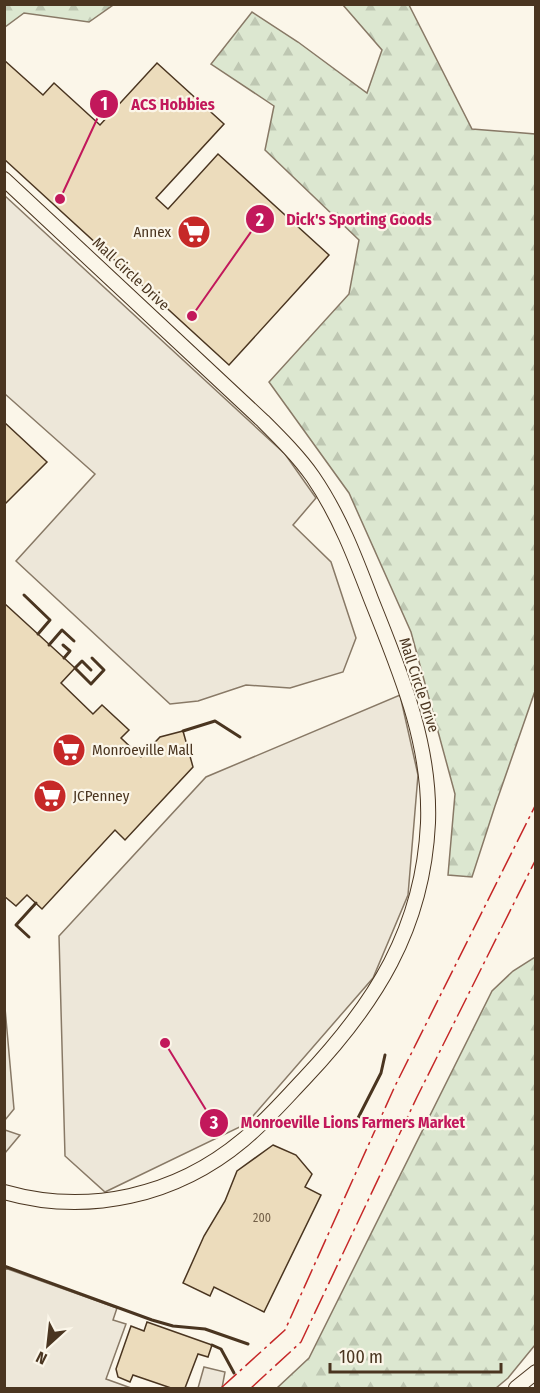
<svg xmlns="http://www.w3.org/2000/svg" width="540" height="1393" viewBox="0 0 540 1393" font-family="'Fira Sans Condensed',sans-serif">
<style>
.forest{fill:url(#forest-firs);stroke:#887966;stroke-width:1.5}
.parking{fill:#ede7d9;stroke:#887966;stroke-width:1.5}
.building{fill:#ecdcbc;stroke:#4a3520;stroke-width:1.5}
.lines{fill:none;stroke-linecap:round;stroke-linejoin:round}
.minor-casing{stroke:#4a3520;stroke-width:16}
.minor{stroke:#fbf6e9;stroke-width:14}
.wall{stroke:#4a3520;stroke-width:3}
.power{stroke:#c62828;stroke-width:1.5;stroke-dasharray:21 4.5 3 4.5;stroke-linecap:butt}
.labels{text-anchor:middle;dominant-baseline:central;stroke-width:4.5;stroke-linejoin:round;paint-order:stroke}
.number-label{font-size:12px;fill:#725f47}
.poi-label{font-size:15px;fill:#4a3520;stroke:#fbf6e9;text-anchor:start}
.street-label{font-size:15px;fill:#4a3520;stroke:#fbf6e9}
.leader{fill:none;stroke:#c2185b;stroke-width:2}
.callout-dot{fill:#c2185b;stroke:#fbf6e9;stroke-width:2}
.mark-label{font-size:18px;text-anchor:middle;font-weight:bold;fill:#fff}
.callout-label{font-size:16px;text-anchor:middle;font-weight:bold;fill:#c2185b;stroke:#fbf6e9;stroke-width:4.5;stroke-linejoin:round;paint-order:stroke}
</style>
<defs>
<pattern id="forest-firs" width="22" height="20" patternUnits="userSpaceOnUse" patternTransform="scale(1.5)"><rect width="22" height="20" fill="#dce7d0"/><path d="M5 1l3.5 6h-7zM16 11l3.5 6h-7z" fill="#bec7b2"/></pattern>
</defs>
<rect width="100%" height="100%" fill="#fbf6e9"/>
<g class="forest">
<polygon points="5,4 113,4 113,5 89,22 24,13 5,27"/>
<polygon points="343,5 409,5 472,129 535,134 535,691 495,806 472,877 448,875 455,794 411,632 349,493 269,382 349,294 359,240 265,150 274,106 211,64 252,12 298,42 367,93 382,50"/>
<polygon points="535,957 535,1345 508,1378 496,1388 277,1388 309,1358 492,991 513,971"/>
</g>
<g class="parking">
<polygon points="4,195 285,454 316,498 293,525 331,562 356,638 343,672 290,688 246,685 198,701 170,704 16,561 95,474 5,394"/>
<polygon points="400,695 418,775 408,895 373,978 246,1124 105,1192 65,1156 59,936 206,777"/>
<polygon points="5,1008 14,1109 5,1120 4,1120"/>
<polygon points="5,1130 20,1135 5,1153 4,1153"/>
<polygon points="5,1268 117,1308 113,1320 126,1324 106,1379 131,1388 5,1388"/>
<polygon points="204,1367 225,1372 222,1388 198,1388"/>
</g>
<g class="building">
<polygon points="4,60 43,95 54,83 100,125 157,63 224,124 156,198 168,209 218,154 329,255 229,365 4,159"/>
<polygon points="4,422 47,462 4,505"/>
<polygon points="4,603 75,668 61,683 93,714 102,705 129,730 121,738 141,757 160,737 183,731 193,767 125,840 115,830 42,909 27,895 16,906 4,896"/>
<polygon points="273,1145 296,1155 312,1174 305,1187 321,1195 264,1312 214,1287 210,1296 183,1283 204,1236 225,1201 237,1171"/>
<polygon points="147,1322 212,1345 208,1357 198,1354 185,1388 171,1388 133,1375 130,1382 118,1377 116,1369 131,1326 144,1331"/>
</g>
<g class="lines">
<g class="minor-casing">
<g id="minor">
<path d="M4 179 263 421C281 439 299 457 313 477 339 515 355 557 371 599 400 672 431 743 428 823 423 929 375 1004 304 1079 284 1100 265 1122 243 1140 176 1196 88 1216 4 1192"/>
<polyline points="516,1388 536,1372"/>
</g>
</g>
<use href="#minor" class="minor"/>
<g class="wall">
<polyline points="24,595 50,620 38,634"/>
<polyline points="49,645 62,630 74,641"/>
<polyline points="63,645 70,651 64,658"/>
<polyline points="91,670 82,661 75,668 91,684 104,670 92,658"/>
<polyline points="183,731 215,721 240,737"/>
<polyline points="29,937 16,925 36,903"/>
<polyline points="356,1122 381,1073 385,1055"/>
<polyline points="4,1266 152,1320 173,1326 205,1329 248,1344"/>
<polyline points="212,1345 221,1349 234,1373"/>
</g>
<g class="power">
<polyline points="221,1388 285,1330 395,1086 536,804"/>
<polyline points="251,1388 301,1342 417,1097 536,859"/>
</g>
</g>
<defs>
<g id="supermarket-disc" transform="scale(1.725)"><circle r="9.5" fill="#c62828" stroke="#fbf6e9"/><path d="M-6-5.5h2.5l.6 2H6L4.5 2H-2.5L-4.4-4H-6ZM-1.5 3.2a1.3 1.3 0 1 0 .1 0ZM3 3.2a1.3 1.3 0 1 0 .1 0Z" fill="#fff"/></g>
</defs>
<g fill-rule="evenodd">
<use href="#supermarket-disc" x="194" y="232"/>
<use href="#supermarket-disc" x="69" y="750"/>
<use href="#supermarket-disc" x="50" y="796"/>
</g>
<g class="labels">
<g class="number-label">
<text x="262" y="1218">200</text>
</g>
<g class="poi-label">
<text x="171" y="232" text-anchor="end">Annex</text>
<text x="92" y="750">Monroeville Mall</text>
<text x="73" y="796">JCPenney</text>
</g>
<g class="street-label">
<text transform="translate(131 274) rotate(43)">Mall Circle Drive</text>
<text transform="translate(419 685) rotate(72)">Mall Circle Drive</text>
</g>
</g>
<path class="leader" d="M60 199L104 104M192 316L260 219M165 1043L214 1123"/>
<g class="callout-dot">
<circle cx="60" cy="199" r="6"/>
<circle cx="192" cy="316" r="6"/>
<circle cx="165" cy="1043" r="6"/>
<circle cx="104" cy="104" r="15"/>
<circle cx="260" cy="219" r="15"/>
<circle cx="214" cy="1123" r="15"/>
</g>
<g class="mark-label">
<text x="104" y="110">1</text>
<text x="260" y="226">2</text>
<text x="214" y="1129">3</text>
</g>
<g class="callout-label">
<text x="173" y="110">ACS Hobbies</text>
<text x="359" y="225">Dick's Sporting Goods</text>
<text x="353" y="1128">Monroeville Lions Farmers Market</text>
</g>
<rect width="540" height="1393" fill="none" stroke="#4a3520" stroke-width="12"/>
<g transform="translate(48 1345) rotate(207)" stroke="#fbf6e9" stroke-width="4.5" paint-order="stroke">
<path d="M0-4.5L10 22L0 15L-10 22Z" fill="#4a3520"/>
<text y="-9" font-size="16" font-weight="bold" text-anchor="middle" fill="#4a3520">N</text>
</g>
<path d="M330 1363v9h171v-9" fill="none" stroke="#4a3520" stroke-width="3"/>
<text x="339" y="1363" font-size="18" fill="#4a3520" stroke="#fbf6e9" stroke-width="4.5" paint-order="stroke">100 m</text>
</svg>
